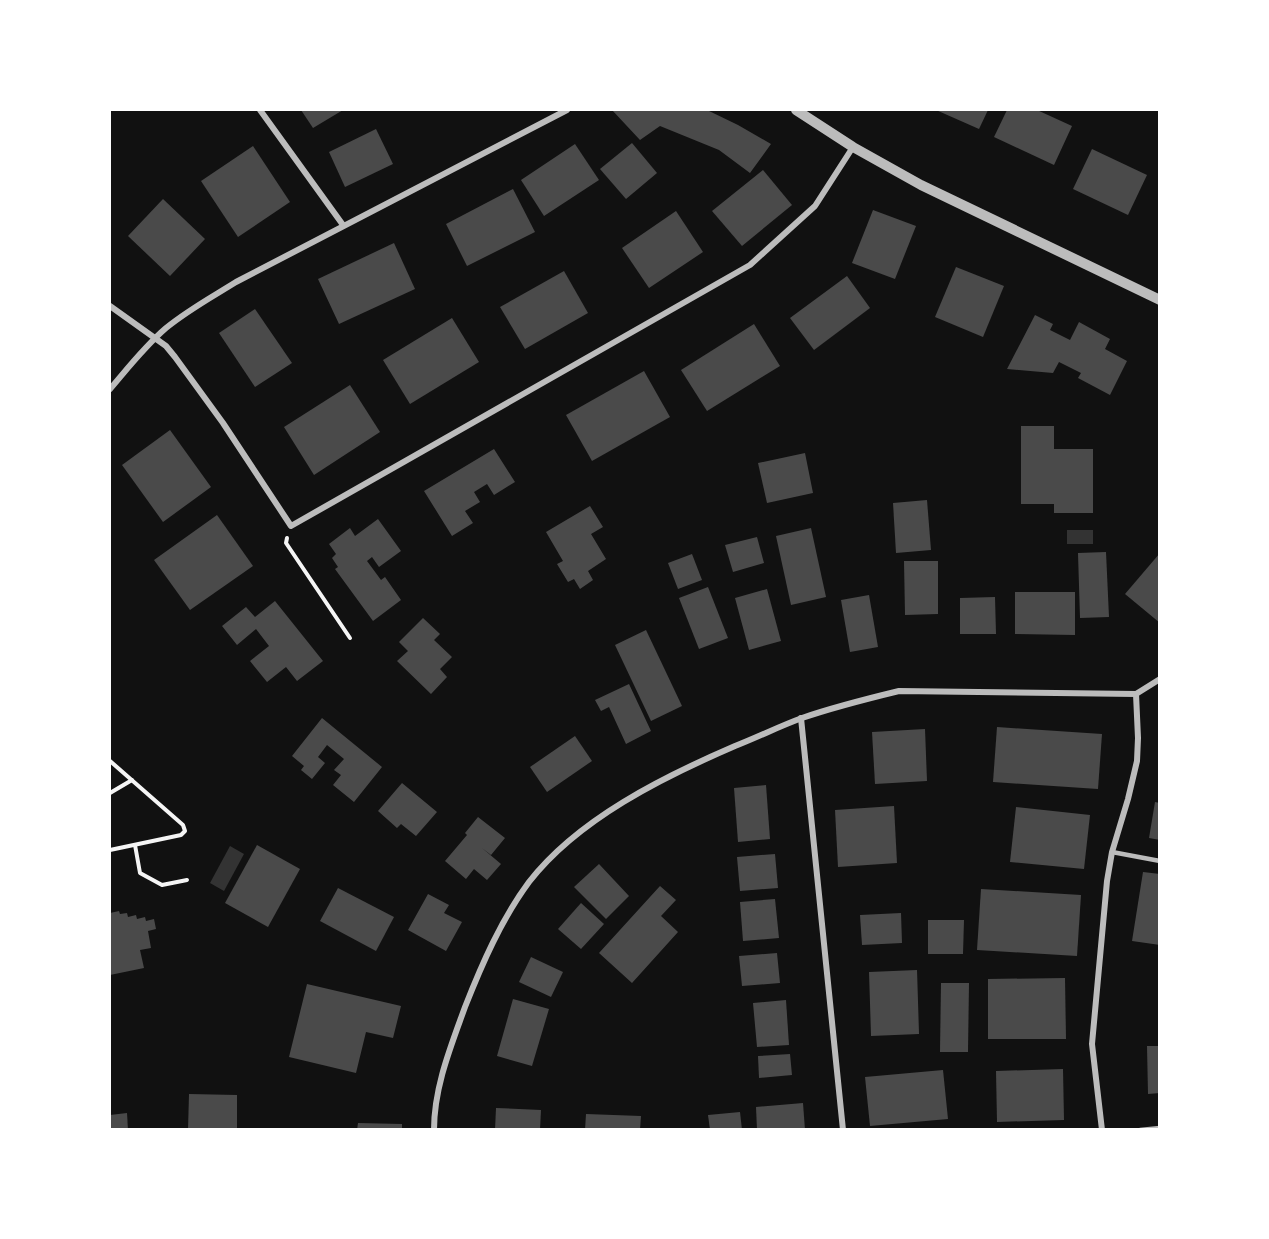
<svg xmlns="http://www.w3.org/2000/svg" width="1269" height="1239" viewBox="0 0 1269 1239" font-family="Georgia,serif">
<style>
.water{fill:#333}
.building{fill:#4a4a4a}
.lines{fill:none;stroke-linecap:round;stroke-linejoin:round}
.path{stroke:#f5f5f5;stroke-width:4}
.service{stroke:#bcbcbc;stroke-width:4.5}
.minor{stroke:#bcbcbc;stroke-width:6}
.tertiary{stroke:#bcbcbc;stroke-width:10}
</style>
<rect width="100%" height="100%" fill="#111"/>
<g class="water">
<rect x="1067" y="530" width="26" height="14"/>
<polygon points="230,846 244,854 224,891 210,883"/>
</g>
<g class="building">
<polygon points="301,110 343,110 313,128"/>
<polygon points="612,110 707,110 738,125 771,144 750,173 719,150 660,126 640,140"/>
<polygon points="936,110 988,110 979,129"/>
<polygon points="1007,110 1037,110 1072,126 1054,165 994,137"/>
<polygon points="376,129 393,164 345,187 329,152"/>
<polygon points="632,143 657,173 626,199 600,169"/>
<polygon points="575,144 599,180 544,216 521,180"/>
<polygon points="253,146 290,202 238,237 201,181"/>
<polygon points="1092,149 1147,175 1128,215 1073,189"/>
<polygon points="763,170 792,205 742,246 712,211"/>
<polygon points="513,189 535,232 467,266 446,224"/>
<polygon points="163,199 205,239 170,276 128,236"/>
<polygon points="873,210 916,226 895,279 852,263"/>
<polygon points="676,211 703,252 649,288 622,248"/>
<polygon points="394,243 415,289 339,324 318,279"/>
<polygon points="956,267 1004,286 983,337 935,317"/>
<polygon points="564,271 588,313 525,349 500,307"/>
<polygon points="847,276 870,308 814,350 790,318"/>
<polygon points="255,309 292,363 255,387 219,333"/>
<polygon points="1035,315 1053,324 1050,330 1070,340 1079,322 1110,339 1105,349 1127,361 1110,395 1078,378 1081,373 1059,362 1053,373 1007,369"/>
<polygon points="452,318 479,362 410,404 383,360"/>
<polygon points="754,324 780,366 707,411 681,370"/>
<polygon points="644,371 670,417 592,461 566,415"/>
<polygon points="350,385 380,432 314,475 284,427"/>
<polygon points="1021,426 1054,426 1054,449 1093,449 1093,513 1054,513 1054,504 1021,504"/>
<polygon points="170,430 211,487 163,522 122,465"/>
<polygon points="494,449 515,482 494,495 487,484 474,492 480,502 465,511 473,523 452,536 424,491"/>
<polygon points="805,453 813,493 767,503 758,463"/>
<polygon points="927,500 931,550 896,553 893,503"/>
<polygon points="590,506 603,527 591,534 606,559 588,571 593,580 580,589 574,579 568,582 557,564 563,561 546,532"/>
<polygon points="217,515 253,566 190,610 154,560"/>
<polygon points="378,519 401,551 379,567 372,557 367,561 381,580 385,577 401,600 373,621 335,569 338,567 332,558 336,554 329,544 350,528 355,536"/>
<polygon points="811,528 826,597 791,605 776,536"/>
<polygon points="757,537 764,563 733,572 725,545"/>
<polygon points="1106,552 1109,617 1080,618 1078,553"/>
<polygon points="1160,553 1160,623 1125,594"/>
<polygon points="692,554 702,580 678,589 668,563"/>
<polygon points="904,561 938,561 938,614 905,615"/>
<polygon points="708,587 728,638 699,649 679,598"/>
<polygon points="767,589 781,641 749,650 735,598"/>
<polygon points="1015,592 1075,592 1075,635 1015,634"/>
<polygon points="869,595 878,647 850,652 841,600"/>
<polygon points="995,597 996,634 960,634 960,598"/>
<polygon points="275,601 323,661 297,681 286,667 267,682 250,661 269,646 256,629 237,645 222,626 246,607 255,617"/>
<polygon points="423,618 440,634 434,640 452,657 440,669 447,677 431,694 397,661 408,651 399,642"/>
<polygon points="646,630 682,706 651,721 615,645"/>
<polygon points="629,684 651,731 626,744 609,707 601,711 595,700"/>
<polygon points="322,718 382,767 354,802 333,785 341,775 334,770 344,759 327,745 318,757 325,763 312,779 301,770 304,766 292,756"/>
<polygon points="997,727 1102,734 1098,789 993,782"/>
<polygon points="925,729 927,781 875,784 872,732"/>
<polygon points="575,736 592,761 547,792 530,767"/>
<polygon points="402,783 437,812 416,836 401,824 397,828 378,811"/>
<polygon points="766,785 770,839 738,842 734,788"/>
<polygon points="1155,802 1160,803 1160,840 1149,838"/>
<polygon points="894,806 897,863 838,867 835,810"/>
<polygon points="1016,807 1090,815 1084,869 1010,862"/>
<polygon points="478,817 505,838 491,855 482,848 501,864 487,880 474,869 466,879 445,861 467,835 465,833"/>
<polygon points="257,845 300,869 268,927 225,903"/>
<polygon points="775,854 778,888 740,891 737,857"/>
<polygon points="599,864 629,896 606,919 574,887"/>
<polygon points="1143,872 1160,874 1160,945 1132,941"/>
<polygon points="660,886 676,900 661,916 678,932 632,983 599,953"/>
<polygon points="338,888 394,917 376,951 320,921"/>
<polygon points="981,889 1081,895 1077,956 977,950"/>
<polygon points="428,894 449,905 444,913 462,922 446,951 408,930"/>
<polygon points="775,899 779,938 743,941 740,902"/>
<polygon points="581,903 604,924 581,949 558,929"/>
<polygon points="119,911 120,914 127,913 128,917 136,915 137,919 145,917 146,921 154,919 156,929 148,931 151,948 140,950 144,968 110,975 110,913"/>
<polygon points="901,913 902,943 862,945 860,915"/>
<polygon points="928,920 964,920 963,954 928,954"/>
<polygon points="777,953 780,983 742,986 739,956"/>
<polygon points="531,957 563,972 551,997 519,982"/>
<polygon points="917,970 919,1034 871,1036 869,972"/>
<polygon points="1065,978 1066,1039 988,1039 988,979"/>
<polygon points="941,983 969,983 968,1052 940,1052"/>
<polygon points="307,984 401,1006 393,1038 366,1032 356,1073 289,1057"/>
<polygon points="513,999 549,1009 532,1066 497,1056"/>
<polygon points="786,1000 789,1045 757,1047 753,1003"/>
<polygon points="1147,1046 1160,1046 1160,1093 1148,1094"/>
<polygon points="790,1054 792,1075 759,1078 758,1056"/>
<polygon points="1063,1069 1064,1120 997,1122 996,1071"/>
<polygon points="943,1070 948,1119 870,1126 865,1077"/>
<polygon points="189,1094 237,1095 237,1130 188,1130"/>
<polygon points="803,1103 805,1130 757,1130 756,1107"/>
<polygon points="496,1108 541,1110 540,1130 495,1130"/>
<polygon points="740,1112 742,1130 710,1130 708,1115"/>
<polygon points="127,1113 128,1130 110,1130 110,1115"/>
<polygon points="586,1114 641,1116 640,1130 585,1130"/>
<polygon points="358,1123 402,1124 402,1130 357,1130"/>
</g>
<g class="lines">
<g class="path">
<polyline points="287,538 286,543 350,638"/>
<polyline points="110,761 183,825 185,831 181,835 110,850"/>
<polyline points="110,793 132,780"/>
<polyline points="135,845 140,873 162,885 187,880"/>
</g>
<g class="service">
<polyline points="1112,852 1160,861"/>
<polyline points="1140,1130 1160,1128"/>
</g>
<g class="minor">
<polyline points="260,110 343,225"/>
<polyline points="110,306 166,346 175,357 223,423 291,526 750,265 815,206 853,147"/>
<path d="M110 389C128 368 145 346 166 328 188 310 212 297 236 282L567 110"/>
<polyline points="1136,694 1160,679"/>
<polyline points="801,718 843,1130"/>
<path d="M434 1130C434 1087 451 1046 465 1007 482 964 501 920 529 882 578 819 663 777 735 746 758 737 780 726 802 718 834 707 866 699 899 691L1136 694"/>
<polyline points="1102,1130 1092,1044 1107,881 1112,852 1128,799 1137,761 1138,738 1136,694"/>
</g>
<polyline class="tertiary" points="796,110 853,147 921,185 1160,300"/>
</g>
<rect width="1269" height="1239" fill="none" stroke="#ffffff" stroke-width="222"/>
</svg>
